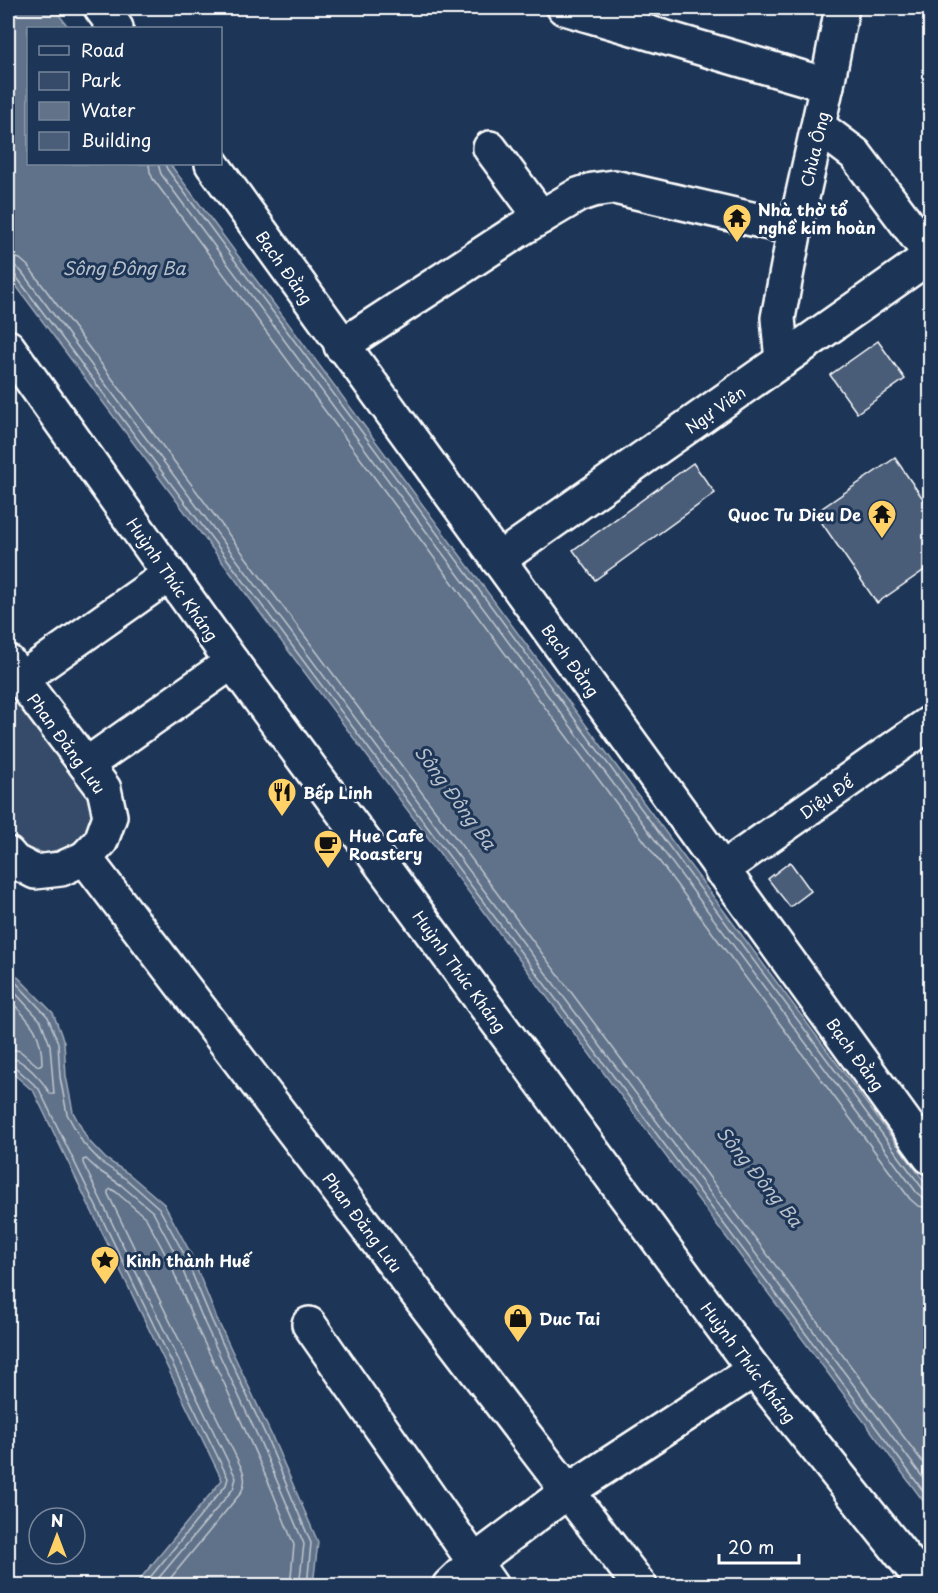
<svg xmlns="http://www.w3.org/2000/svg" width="938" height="1593" viewBox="0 0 938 1593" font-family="'Playpen Sans',sans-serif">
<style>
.green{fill:#364b69;stroke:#9aa5b4;stroke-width:1.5}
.water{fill:#617289;stroke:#a0aab8;stroke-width:1.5}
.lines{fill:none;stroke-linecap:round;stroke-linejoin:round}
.shore{stroke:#c0c7d0;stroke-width:1.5}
.building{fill:#4a5d79;stroke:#fff;stroke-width:1.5}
.minor-casing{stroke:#fff;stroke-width:38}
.major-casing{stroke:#fff;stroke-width:38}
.minor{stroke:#1d3557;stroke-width:33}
.major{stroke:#1d3557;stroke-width:33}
.labels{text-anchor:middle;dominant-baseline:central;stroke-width:6;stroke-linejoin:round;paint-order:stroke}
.street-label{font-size:16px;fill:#fff;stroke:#1d3557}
.poi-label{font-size:16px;font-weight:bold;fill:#fff;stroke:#1d3557;text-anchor:start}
.water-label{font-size:18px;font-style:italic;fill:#b8c0ca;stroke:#1d3557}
</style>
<rect width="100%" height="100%" fill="#1d3557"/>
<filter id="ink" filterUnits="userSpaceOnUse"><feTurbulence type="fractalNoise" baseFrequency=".0167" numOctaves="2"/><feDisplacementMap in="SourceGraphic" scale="12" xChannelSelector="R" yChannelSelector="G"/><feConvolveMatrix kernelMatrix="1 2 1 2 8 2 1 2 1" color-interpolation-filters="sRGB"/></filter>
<g filter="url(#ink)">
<polygon class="green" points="8,685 93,795 92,819 83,838 67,848 44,853 19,846 8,832"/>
<g class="water">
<polygon points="8,8 54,8 69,28 28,28 28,164 170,164 930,1189 930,1510 8,275"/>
<polygon points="8,967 53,1013 64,1042 66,1076 73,1112 88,1140 106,1159 129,1174 164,1204 190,1252 217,1319 271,1434 318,1542 313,1585 135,1585 222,1480 34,1092 8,1069"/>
</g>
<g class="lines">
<g class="shore">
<polyline points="149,164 150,172 153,179 910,1199 918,1206 930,1208"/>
<polyline points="158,164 161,174 917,1193 923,1198 930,1199"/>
<polyline points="165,164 167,169 923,1189 926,1191 930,1192"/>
<polyline points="8,256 20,259 28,266 930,1472"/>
<polyline points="8,265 15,266 21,271 930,1487"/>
<polyline points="8,273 12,273 15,275 930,1500"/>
<polyline points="8,974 48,1017 58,1043 60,1077 67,1114 83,1143 102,1163 126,1179 159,1208 184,1254 212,1321 266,1436 311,1543 307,1586"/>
<path d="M8 985 41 1021 50 1045 54 1094H50C43 1081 23 1058 8 1057"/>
<path d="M8 998C29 1021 42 1030 42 1064L38 1066 20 1051 8 1048"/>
<polyline points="8,1065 14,1066 39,1089 228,1478 226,1485 143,1586"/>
<polyline points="152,1586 233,1489 236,1478 83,1163 83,1160 86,1159 98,1170 121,1185 153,1212 177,1257 205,1324 259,1439 304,1544 299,1586"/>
<path d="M164 1586 240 1494C245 1486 246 1478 242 1469L108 1194V1191L111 1189 116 1192 146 1218 169 1261 197 1328 224 1383 271 1488 294 1545 290 1586"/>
</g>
</g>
<g class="building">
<polygon points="878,341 905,379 857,413 830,375"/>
<polygon points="895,458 930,509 930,566 877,603 815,513"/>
<polygon points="693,463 715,493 595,580 573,550"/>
<polygon points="790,862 811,891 790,907 768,879"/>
</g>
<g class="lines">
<g class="minor-casing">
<g id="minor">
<polyline points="101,8 116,28"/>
<polyline points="564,8 827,85"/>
<polyline points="819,127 855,154 930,254"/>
<polyline points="490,148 541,217"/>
<path d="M212 164C319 314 428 463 537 613 668 794 799 976 930 1157"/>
<polyline points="341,346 519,230 578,195 593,190 614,187 795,229"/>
<polyline points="782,361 778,318 795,229 827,85 842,8"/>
<polyline points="498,560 930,256"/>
<polyline points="8,662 104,789 110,816 101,841 85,858"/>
<polyline points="21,679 170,574"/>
<polyline points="86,765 232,662"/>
<polyline points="8,854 14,861 35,872 61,869 85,858 640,1586"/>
<polyline points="721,870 930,723"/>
<polyline points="309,1324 491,1586"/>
<polyline points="449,1586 474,1562 568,1491 754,1370"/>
</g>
</g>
<g class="major-casing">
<polyline id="major" points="8,347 232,662 754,1370 927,1586"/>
</g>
<use href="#minor" class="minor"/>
<use href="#major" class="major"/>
</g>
</g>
<defs>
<g id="temple-pin" transform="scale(1.5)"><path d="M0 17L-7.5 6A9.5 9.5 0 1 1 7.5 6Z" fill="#ffd166" stroke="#1d3557"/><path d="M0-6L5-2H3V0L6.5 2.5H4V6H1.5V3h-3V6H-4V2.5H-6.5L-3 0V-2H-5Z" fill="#111"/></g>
<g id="restaurant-pin" transform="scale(1.5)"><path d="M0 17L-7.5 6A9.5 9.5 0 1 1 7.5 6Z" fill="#ffd166" stroke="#1d3557"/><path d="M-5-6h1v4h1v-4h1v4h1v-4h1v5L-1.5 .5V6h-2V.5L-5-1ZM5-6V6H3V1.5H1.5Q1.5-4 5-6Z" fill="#111"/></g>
<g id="cafe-pin" transform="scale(1.5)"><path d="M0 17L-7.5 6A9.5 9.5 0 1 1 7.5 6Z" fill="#ffd166" stroke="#1d3557"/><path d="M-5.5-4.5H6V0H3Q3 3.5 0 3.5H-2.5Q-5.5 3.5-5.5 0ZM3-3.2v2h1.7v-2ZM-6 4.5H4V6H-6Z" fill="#111"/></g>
<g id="sight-pin" transform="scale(1.5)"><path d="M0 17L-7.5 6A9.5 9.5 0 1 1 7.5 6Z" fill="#ffd166" stroke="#1d3557"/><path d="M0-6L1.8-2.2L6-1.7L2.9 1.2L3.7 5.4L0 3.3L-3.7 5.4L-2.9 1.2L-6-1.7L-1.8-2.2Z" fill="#111"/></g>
<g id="shop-pin" transform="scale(1.5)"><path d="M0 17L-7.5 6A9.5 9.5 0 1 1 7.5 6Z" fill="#ffd166" stroke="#1d3557"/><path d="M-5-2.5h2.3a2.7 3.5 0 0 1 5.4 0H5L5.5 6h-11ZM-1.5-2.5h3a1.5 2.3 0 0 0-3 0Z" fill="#111"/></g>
</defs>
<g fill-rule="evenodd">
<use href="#temple-pin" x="737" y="218"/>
<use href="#temple-pin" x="882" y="514"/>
<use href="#restaurant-pin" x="282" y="792"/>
<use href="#cafe-pin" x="328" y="844"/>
<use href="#sight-pin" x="105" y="1260"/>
<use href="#shop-pin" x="518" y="1318"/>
</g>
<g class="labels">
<g class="street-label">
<text transform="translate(814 149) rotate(-77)">Chùa Ông</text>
<text transform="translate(285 267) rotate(55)">Bạch Đằng</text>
<text transform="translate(715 409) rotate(-35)">Ngự Viên</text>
<text transform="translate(173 579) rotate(55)">Huỳnh Thúc Kháng</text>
<text transform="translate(571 660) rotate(54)">Bạch Đằng</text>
<text transform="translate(67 743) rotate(54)">Phan Đăng Lưu</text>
<text transform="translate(826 797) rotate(-35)">Diệu Đế</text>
<text transform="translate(460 971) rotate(54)">Huỳnh Thúc Kháng</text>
<text transform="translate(856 1054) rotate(54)">Bạch Đằng</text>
<text transform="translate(363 1222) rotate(53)">Phan Đăng Lưu</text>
<text transform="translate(749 1362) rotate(53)">Huỳnh Thúc Kháng</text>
</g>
<g class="poi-label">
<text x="758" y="209">Nhà thờ tổ<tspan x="758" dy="18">nghề kim hoàn</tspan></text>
<text x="861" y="514" text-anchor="end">Quoc Tu Dieu De</text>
<text x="303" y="792">Bếp Linh</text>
<text x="349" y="835">Hue Cafe<tspan x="349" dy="18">Roastery</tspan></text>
<text x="126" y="1260">Kinh thành Huế</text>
<text x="539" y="1318">Duc Tai</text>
</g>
<g class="water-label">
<text x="124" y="267">Sông Đông Ba</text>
<text transform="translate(456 797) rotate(54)">Sông Đông Ba</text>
<text transform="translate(760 1176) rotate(51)">Sông Đông Ba</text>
</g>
</g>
<rect width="938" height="1593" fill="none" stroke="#1d3557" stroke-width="30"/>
<rect x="15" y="15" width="908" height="1563" fill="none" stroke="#fff" stroke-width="2" filter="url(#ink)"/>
<rect x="27" y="27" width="195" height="138" fill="#1d3557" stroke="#77869a" stroke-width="1.5"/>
<rect x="39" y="46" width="30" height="9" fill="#1d3557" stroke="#77869a" stroke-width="1.5"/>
<text x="81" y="57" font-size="18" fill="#ffffff">Road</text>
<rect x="39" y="72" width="30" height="18" fill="#364b69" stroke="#77869a" stroke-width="1.5"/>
<text x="81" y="87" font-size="18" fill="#ffffff">Park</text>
<rect x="39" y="102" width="30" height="18" fill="#617289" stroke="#77869a" stroke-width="1.5"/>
<text x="81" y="117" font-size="18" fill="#ffffff">Water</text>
<rect x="39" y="132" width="30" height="18" fill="#4a5d79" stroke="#77869a" stroke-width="1.5"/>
<text x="81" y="147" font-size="18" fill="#ffffff">Building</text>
<g transform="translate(57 1536)"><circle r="28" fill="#1d3557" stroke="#77869a" stroke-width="1.5"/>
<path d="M0-4.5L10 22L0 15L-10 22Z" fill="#ffd166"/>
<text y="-9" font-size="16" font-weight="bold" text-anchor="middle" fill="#ffffff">N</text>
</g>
<path d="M719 1554v9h80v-9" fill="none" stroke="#ffffff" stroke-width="3"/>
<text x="728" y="1554" font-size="18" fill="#ffffff" stroke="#1d3557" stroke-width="4.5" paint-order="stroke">20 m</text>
</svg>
